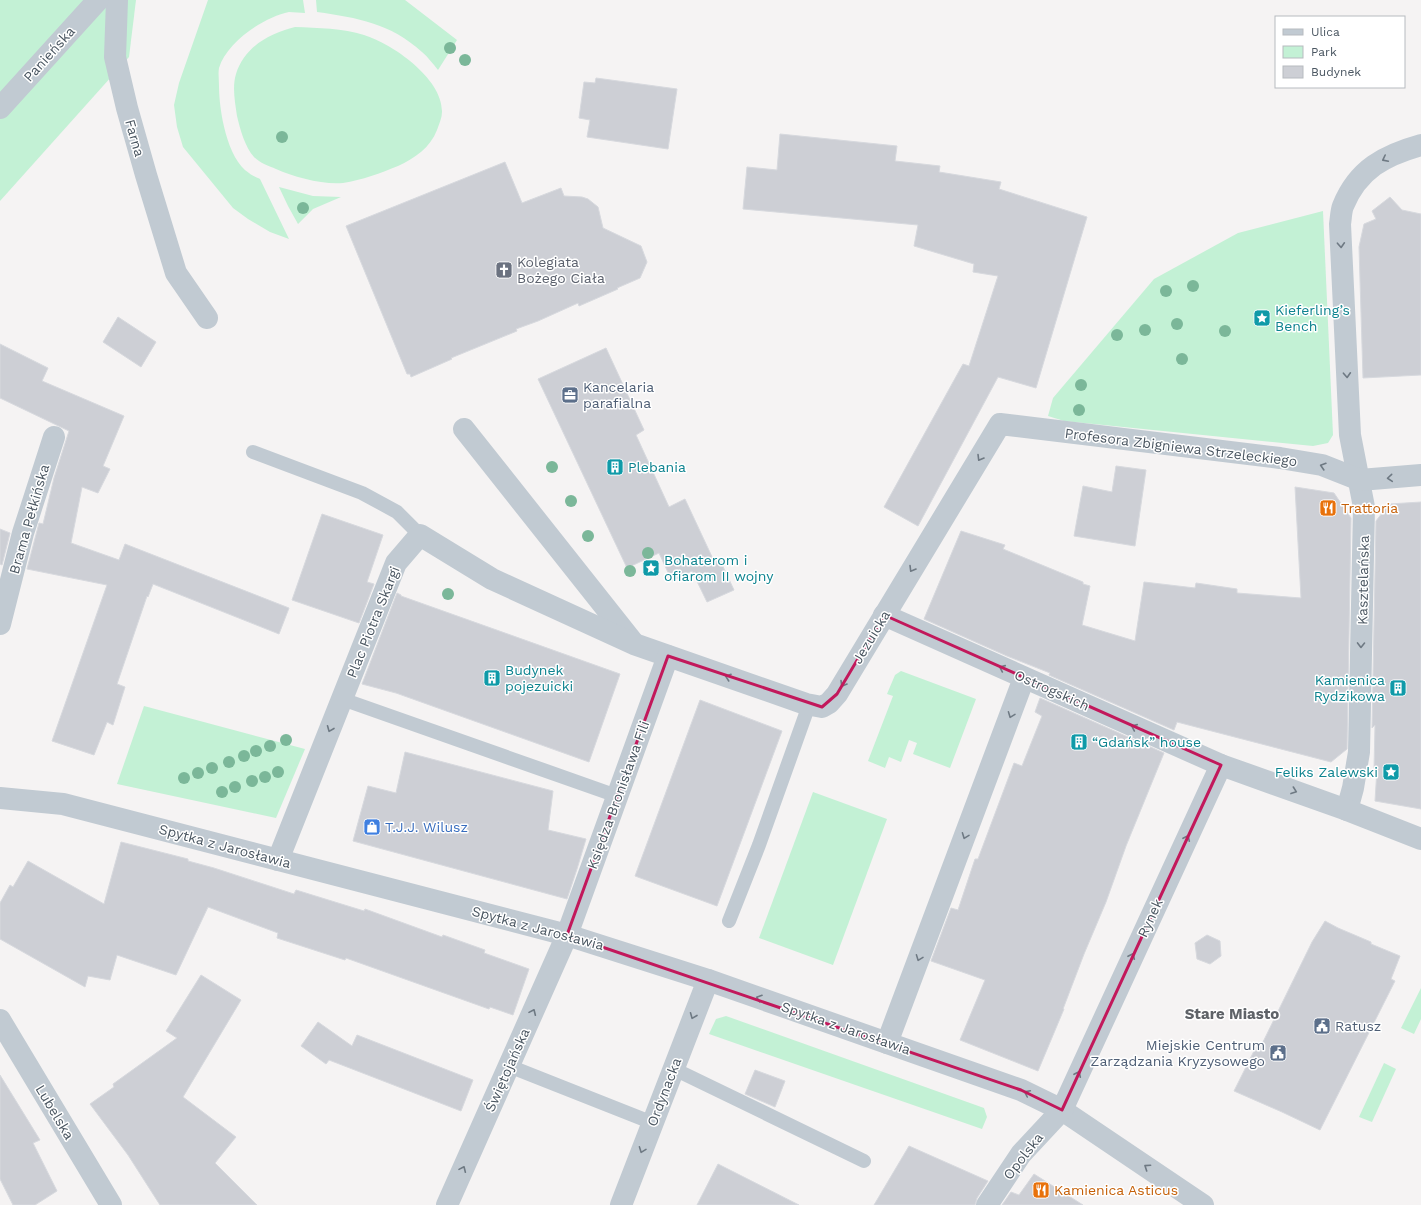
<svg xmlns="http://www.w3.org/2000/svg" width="1421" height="1205" viewBox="0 0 1421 1205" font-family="'Work Sans',sans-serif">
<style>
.green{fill:#c3f1d5}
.building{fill:#cdcfd5;stroke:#d7d9de}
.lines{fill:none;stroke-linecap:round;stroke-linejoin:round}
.service{stroke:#c1cad2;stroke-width:14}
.minor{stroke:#c1cad2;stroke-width:22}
.tertiary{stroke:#c1cad2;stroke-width:22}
.tree{fill:#7bb799}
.oneway{stroke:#6e7983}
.marked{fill:none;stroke:#c2185b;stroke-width:3;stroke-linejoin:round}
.labels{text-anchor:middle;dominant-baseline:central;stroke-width:3;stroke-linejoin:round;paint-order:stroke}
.street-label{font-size:14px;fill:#4a5661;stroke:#fff}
.worship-label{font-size:14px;fill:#5b616d;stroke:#fff;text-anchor:start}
.culture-label{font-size:14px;fill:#0d838f;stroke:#fff;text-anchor:start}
.service-label{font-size:14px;fill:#4e5e75;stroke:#fff;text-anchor:start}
.food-label{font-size:14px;fill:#c56008;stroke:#fff;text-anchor:start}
.shop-label{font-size:14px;fill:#366cbe;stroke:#fff;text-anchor:start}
.neighbourhood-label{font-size:15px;font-weight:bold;fill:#5f6368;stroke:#fff}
</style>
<rect width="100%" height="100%" fill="#f5f3f3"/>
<g class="green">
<polygon points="0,0 136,0 129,57 0,201"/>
<path d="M208 0H303L305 13C300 13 294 12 289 12 264 17 227 42 219 68 218 73 219 80 219 86 219 110 227 159 249 173 252 176 257 177 260 179L289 239 270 232 248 219 233 208 183 147 177 127 174 105 179 83Z"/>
<path d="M316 0H405L457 40 438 70C433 64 428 57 422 52 390 23 358 18 317 12Z"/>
<path d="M295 27C318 28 343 28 364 35 393 44 443 79 442 112 442 118 439 124 437 130 430 148 415 158 398 166 381 173 362 180 343 183 323 185 294 177 276 169 269 166 260 163 254 157 245 147 240 129 237 116 235 102 232 87 236 74 244 47 270 33 295 27Z"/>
<polygon points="279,187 313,196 341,197 313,209 298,224 288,206"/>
<polygon points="1323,211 1333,435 1328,443 1313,446 1064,421 1048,416 1053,398 1154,279 1238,233"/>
<polygon points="901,671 976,699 950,768 913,754 917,743 909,740 901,762 889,757 885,768 868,761 893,696 887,694 895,675"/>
<polygon points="144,706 305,749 276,818 117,784"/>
<polygon points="813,792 887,819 833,965 759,938"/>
<polygon points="1421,988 1421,1019 1414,1034 1401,1028"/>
<polygon points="726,1016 984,1108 987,1117 982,1129 709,1034 716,1019"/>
<polygon points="1384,1063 1396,1069 1372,1122 1359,1117"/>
</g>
<g class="building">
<polygon points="596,78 677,89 668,149 587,137 590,120 579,118 584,82 595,83"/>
<polygon points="780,134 897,146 895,161 940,166 939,172 1001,182 999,189 1087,217 1036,388 998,377 918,526 884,507 963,364 969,366 998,276 973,272 974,264 914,246 918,225 743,209 747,167 777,170"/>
<polygon points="505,162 522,203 561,188 564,196 582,197 588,199 598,207 603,228 641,246 647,262 640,278 617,288 618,289 579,306 578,303 538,321 516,329 517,331 451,358 452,359 411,377 410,374 407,374 346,226"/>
<polygon points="1390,197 1402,210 1421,214 1421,375 1363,378 1359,247 1364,224 1376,219 1372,211"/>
<polygon points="118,317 156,342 141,367 103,342"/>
<polygon points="0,344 48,368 42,381 124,416 103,466 110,469 98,493 82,487 71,543 119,560 125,544 289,608 279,634 153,584 148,597 147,596 117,684 125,687 113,725 107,722 94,755 52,741 107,585 27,569 39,523 43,524 54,478 69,431 0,398"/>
<polygon points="606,348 644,430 636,435 669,507 685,499 714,561 719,558 734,590 707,602 692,571 672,581 659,553 627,568 538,379"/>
<polygon points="1116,466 1146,470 1135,546 1074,536 1083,486 1112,492"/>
<polygon points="1295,487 1334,493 1351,518 1347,749 1331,762 1177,722 1174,730 1049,675 1050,673 1007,656 924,619 961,531 1005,545 1003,549 1083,582 1083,584 1090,586 1082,625 1135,641 1144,582 1195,588 1196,583 1237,589 1237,593 1301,598"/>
<polygon points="1421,502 1421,809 1375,801 1377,769 1374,769 1375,725 1372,728 1376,521 1389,504"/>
<polygon points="322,514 383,535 367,582 374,584 359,623 292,600"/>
<polygon points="0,529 10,533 2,565 0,564"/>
<polygon points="397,593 401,595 401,596 620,674 589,762 396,693 362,684"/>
<polygon points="1040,698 1164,753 1126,846 1106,902 1084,954 1063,1009 1064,1009 1038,1071 960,1040 985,980 931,961 951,908 958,910 975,859 978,859 1014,763 1022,766 1042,716 1035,712"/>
<polygon points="700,700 782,731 717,906 635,876"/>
<polygon points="405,752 553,791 548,830 586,839 577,869 567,899 353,841 368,786 396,793"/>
<polygon points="121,842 188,859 188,861 214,868 294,894 296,890 364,911 365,909 442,937 443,935 485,950 484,953 529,969 513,1015 490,1007 489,1009 346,958 345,960 277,938 278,933 208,907 176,975 117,955 110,980 88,976 85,987 0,939 0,903 10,885 13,887 28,861 104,904"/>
<polygon points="1325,921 1338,928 1371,942 1371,944 1400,956 1391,979 1395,981 1320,1130 1282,1112 1234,1091 1257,1045 1261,1046 1312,942"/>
<polygon points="1207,935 1220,941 1221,956 1210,964 1197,959 1195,943"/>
<polygon points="201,975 241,1000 183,1097 236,1137 215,1163 257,1205 160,1205 128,1155 90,1104 114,1087 113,1084 177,1038 166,1031"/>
<polygon points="318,1022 352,1046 357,1035 473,1080 461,1111 329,1060 326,1064 301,1046"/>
<polygon points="755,1070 785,1081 775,1107 745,1094"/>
<polygon points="0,1075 40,1140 33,1143 57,1191 35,1205 13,1205 0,1179"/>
<polygon points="909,1146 988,1181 977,1198 975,1205 874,1205"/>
<polygon points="718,1164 799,1205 697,1205"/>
<polygon points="1034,1174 1083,1205 1002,1205 1011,1192 1019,1195"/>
</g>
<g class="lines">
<g class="service">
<polyline points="253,452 362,493 397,512 420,535"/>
<polyline points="342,699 617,796"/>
<polyline points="729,921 759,845 809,705"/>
<polyline points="509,1066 653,1123"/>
<polyline points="674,1069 864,1161"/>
</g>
<g class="minor">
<polyline points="117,0 115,57 127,108 146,175 176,273 207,318"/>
<polyline points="0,108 98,0"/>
<polyline points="464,429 632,641"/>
<polyline points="884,615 1221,765"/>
<polyline points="0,624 23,533 54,437"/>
<polyline points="0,798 63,804 567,935 708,980 1021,1090 1062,1110 1203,1205"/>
<path d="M1347 810 1353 788 1359 752 1364 507 1350 435 1340 224C1341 218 1341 211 1343 206 1358 169 1385 155 1421 145"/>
<polyline points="278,860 396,563 420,535 492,579 634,644 806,704 822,707 829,703 837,694 1000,424 1280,458 1322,465 1360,480 1421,475"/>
<polyline points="887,1043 1024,678"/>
<polyline points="447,1205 567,935 668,656"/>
<polyline points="621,1205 708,980"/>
<polyline points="987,1205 1021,1154 1062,1110 1221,765 1347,810 1421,839"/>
</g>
<polyline class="tertiary" points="0,1020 111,1205"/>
</g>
<g class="tree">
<circle cx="450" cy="48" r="6"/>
<circle cx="465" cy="60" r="6"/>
<circle cx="282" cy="137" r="6"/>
<circle cx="303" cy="208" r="6"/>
<circle cx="1193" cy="286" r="6"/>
<circle cx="1166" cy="291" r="6"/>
<circle cx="1177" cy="324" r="6"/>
<circle cx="1145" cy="330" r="6"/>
<circle cx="1225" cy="331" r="6"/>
<circle cx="1117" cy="335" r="6"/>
<circle cx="1182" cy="359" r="6"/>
<circle cx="1081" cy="385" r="6"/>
<circle cx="1079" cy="410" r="6"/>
<circle cx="552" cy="467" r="6"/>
<circle cx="571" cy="501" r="6"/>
<circle cx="588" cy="536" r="6"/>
<circle cx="648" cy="553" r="6"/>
<circle cx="630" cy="571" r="6"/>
<circle cx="448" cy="594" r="6"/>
<circle cx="286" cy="740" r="6"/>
<circle cx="270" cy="746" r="6"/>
<circle cx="256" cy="751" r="6"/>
<circle cx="244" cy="756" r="6"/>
<circle cx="229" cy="762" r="6"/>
<circle cx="212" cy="768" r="6"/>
<circle cx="278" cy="772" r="6"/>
<circle cx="198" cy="773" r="6"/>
<circle cx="265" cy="777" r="6"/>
<circle cx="184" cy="778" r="6"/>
<circle cx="252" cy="781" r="6"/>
<circle cx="235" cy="787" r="6"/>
<circle cx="222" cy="792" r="6"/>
</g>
<defs><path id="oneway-chevron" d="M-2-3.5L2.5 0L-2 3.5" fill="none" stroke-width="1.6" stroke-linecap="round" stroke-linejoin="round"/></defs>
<g class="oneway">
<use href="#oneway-chevron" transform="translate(1385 159) rotate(153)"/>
<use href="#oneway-chevron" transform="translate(1341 245) rotate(87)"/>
<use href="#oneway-chevron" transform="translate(1347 375) rotate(87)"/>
<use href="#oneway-chevron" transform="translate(980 458) rotate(121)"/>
<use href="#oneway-chevron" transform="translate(1323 466) rotate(-163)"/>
<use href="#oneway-chevron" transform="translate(1390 478) rotate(175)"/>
<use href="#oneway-chevron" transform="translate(912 569) rotate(121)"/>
<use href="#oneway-chevron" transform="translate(1361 645) rotate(91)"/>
<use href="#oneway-chevron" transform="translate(1002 668) rotate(-156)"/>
<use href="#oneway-chevron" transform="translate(728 677) rotate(-161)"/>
<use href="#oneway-chevron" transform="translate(843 684) rotate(121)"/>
<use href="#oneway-chevron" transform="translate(1011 715) rotate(111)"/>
<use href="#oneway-chevron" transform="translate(1134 727) rotate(-156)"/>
<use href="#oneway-chevron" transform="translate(330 729) rotate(112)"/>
<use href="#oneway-chevron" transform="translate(1294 791) rotate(20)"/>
<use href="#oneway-chevron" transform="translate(965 836) rotate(111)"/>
<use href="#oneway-chevron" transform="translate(1187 838) rotate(-65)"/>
<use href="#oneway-chevron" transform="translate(1132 956) rotate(-65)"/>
<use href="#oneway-chevron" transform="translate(919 958) rotate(111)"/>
<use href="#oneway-chevron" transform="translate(759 998) rotate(-161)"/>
<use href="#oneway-chevron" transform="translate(533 1012) rotate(-66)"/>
<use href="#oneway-chevron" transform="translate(693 1016) rotate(112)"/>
<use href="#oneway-chevron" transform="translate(1078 1074) rotate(-65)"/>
<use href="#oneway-chevron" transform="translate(1027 1093) rotate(-154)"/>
<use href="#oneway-chevron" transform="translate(642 1150) rotate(111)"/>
<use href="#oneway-chevron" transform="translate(1147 1167) rotate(-146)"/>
<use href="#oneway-chevron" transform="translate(463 1169) rotate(-66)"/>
</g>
<path class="marked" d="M884 615 1221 765 1062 1110 1021 1090 567 935 668 656 822 707 837 694Z"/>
<defs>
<g id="church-square" transform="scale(0.9)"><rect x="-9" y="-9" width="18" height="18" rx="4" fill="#6b7280" stroke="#fff"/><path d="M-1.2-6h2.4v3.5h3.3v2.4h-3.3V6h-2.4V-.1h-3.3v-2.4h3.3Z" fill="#fff"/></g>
<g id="sight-square" transform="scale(0.9)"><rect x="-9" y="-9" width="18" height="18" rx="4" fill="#0f9aa8" stroke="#fff"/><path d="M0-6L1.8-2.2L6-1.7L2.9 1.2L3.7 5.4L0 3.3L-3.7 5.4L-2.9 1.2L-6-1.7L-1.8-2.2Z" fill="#fff"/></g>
<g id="office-square" transform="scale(0.9)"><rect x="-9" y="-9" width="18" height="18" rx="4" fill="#5c6f8a" stroke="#fff"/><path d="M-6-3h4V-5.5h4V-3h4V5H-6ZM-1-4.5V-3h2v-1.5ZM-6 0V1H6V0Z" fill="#fff"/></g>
<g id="building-square" transform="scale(0.9)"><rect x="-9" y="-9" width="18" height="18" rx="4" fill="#0f9aa8" stroke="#fff"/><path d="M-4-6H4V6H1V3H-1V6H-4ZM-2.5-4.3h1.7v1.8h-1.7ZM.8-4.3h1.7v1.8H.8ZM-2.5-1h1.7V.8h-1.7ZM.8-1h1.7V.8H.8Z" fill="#fff"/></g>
<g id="restaurant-square" transform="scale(0.9)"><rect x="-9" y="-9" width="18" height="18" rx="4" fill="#e8710a" stroke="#fff"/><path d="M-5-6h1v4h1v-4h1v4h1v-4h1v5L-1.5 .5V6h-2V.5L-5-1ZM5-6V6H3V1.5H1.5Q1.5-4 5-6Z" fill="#fff"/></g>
<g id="shop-square" transform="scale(0.9)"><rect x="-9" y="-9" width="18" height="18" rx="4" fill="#3f7fe0" stroke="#fff"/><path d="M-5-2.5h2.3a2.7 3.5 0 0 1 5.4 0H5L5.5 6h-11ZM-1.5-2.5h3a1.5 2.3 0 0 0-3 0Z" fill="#fff"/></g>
<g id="civic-square" transform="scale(0.9)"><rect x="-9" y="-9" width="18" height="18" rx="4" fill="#5c6f8a" stroke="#fff"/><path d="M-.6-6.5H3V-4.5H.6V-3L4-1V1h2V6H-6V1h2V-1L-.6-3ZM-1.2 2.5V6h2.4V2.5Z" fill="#fff"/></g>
</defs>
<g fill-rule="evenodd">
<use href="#church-square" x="504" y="270"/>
<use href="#sight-square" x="1262" y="318"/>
<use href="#office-square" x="570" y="395"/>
<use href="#building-square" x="615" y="467"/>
<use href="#restaurant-square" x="1328" y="508"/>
<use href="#sight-square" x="651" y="568"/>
<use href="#building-square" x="492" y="678"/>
<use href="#building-square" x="1398" y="688"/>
<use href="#building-square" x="1079" y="742"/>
<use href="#sight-square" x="1391" y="772"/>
<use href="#shop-square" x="372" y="827"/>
<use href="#civic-square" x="1322" y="1026"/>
<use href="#civic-square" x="1278" y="1053"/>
<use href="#restaurant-square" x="1041" y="1190"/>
</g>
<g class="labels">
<g class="street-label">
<text transform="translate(49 54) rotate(-48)">Panieńska</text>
<text transform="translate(135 138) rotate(74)">Farna</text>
<text transform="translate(1181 447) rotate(7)">Profesora Zbigniewa Strzeleckiego</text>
<text transform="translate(29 519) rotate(-74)">Brama Pełkińska</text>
<text transform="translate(1363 580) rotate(-89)">Kasztelańska</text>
<text transform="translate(373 622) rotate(-68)">Plac Piotra Skargi</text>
<text transform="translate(871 637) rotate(-59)">Jezuicka</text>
<text transform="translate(1052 690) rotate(24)">Ostrogskich</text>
<text transform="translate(618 795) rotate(-70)">Księdza Bronisława Fili</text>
<text transform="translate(225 846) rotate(15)">Spytka z Jarosławia</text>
<text transform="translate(1150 918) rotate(-65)">Rynek</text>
<text transform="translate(538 928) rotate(15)">Spytka z Jarosławia</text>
<text transform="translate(846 1028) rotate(19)">Spytka z Jarosławia</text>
<text transform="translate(507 1070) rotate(-66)">Świętojańska</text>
<text transform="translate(664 1092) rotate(-69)">Ordynacka</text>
<text transform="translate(55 1112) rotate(59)">Lubelska</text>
<text transform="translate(1023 1156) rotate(-52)">Opolska</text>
</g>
<g class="worship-label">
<text x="517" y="262">Kolegiata<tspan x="517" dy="16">Bożego Ciała</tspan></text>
</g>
<g class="culture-label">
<text x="1275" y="310">Kieferling’s<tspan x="1275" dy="16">Bench</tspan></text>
<text x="628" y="467">Plebania</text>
<text x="664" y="560">Bohaterom i<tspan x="664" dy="16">ofiarom II wojny</tspan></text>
<text x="505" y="670">Budynek<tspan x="505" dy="16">pojezuicki</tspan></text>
<text x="1385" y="680" text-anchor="end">Kamienica<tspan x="1385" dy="16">Rydzikowa</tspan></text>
<text x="1092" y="742">“Gdańsk” house</text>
<text x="1378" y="772" text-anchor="end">Feliks Zalewski</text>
</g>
<g class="service-label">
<text x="583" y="387">Kancelaria<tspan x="583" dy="16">parafialna</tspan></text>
<text x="1335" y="1026">Ratusz</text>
<text x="1265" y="1045" text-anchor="end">Miejskie Centrum<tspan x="1265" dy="16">Zarządzania Kryzysowego</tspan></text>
</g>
<g class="food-label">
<text x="1341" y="508">Trattoria</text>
<text x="1054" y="1190">Kamienica Asticus</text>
</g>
<g class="shop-label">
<text x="385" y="827">T.J.J. Wilusz</text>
</g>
<g class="neighbourhood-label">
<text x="1232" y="1014">Stare Miasto</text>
</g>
</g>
<rect x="1275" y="16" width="130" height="72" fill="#ffffff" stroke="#b7bbc0"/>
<rect x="1283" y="29" width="20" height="6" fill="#c1cad2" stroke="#b7bbc0"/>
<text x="1311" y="36" font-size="12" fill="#4a5661">Ulica</text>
<rect x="1283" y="46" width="20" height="12" fill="#c3f1d5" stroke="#b7bbc0"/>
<text x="1311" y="56" font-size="12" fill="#4a5661">Park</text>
<rect x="1283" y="66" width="20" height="12" fill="#cdcfd5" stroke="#b7bbc0"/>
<text x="1311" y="76" font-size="12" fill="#4a5661">Budynek</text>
</svg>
